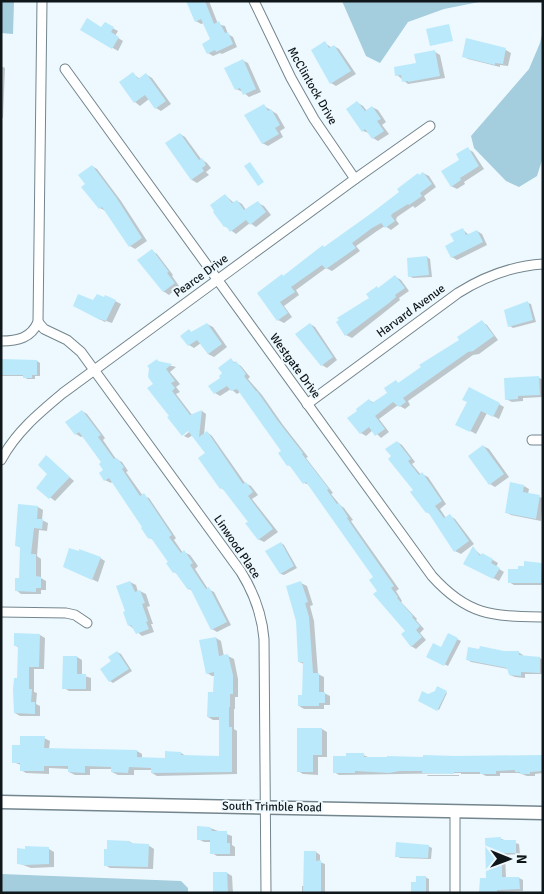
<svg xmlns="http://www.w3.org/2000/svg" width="544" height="894" viewBox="0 0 544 894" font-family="Signika,sans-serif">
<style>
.green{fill:#a4cdde}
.shadow{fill:#0003}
.building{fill:#bbe9fc}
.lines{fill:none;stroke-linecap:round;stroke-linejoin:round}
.minor-casing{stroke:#73858d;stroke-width:11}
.secondary-casing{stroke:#73858d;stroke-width:15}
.minor{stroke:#fff;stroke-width:9}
.secondary{stroke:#fff;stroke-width:12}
.labels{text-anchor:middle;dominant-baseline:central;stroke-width:4;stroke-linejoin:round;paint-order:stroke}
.street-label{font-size:12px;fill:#10171a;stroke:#edf9fe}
</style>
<rect width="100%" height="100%" fill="#edf9fe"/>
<g class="green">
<polygon points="1,1 14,1 13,34 1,33"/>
<polygon points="342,1 484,1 444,9 408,22 380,63 366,56"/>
<polygon points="543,30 543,157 537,176 519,187 506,181 474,148 471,136 529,69 540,43"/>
<polygon points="1,874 181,881 188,888 188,893 1,893"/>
</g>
<g class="shadow">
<polygon points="187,1 209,1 218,24 225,26 228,34 233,37 237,47 222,54 220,53 213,56 208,53 212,40 204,23 201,24 196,21"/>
<polygon points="105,24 118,31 115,36 123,41 118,51 82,30 102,29"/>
<polygon points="466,40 506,50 511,53 508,66 500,65 500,67 468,59 463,56"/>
<polygon points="325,43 332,48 334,46 339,49 356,74 336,86 331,83"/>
<polygon points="435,52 440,55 445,78 408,84 397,75"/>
<polygon points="242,60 248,63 261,92 249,97 243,92 236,89"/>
<polygon points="1,66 5,68 3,118 1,118"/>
<polygon points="133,74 140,79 147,75 152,78 171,104 161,111 156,108 149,99 140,106 135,102 121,83"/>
<polygon points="358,103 363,106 367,111 372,107 378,110 386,122 382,125 389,134 378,141 373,138 369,133 363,131"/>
<polygon points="264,106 277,114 285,128 280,131 283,137 268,146 262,143"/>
<polygon points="180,134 185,137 201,159 207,163 211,168 206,172 209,175 197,183 192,180 167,144"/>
<polygon points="468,149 473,152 484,169 464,182 465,184 457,189 451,186 461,160"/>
<polygon points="92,166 97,169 121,201 147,241 135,249 130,246 106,211 100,208 86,185"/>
<polygon points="423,173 429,176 436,187 424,196 426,200 415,208 413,206 397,217 396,220 399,224 391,230 385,226 377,231 356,246 360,251 332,271 326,268 296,290 299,295 284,306 292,317 284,323 278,320 282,275 284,277 374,213"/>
<polygon points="225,195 234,203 237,201 242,204 246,210 258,203 264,206 271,215 256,227 250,223 236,234 225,226"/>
<polygon points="462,229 469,235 477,231 482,234 487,245 457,260 452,257"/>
<polygon points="152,251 157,254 173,275 172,276 179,286 169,295 163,291"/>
<polygon points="427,257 430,259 432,277 413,278 409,276"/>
<polygon points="396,277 401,280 409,291 399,298 400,300 352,338 346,335 379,289"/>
<polygon points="115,301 121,304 112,323 106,321 105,322 74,305"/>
<polygon points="528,303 531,304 536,322 513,328 510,326"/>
<polygon points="482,322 487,325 498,340 479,354 473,355 408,401 410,405 405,409 398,405 379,419 389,432 381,438 373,430 366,436 361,433 369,400 374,403 389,393 396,382 400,384 460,340"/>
<polygon points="207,324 213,327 227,347 214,357 208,354 201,343 194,348 189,345 189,331 192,333"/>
<polygon points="310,324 315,327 337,360 327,368 322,365"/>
<polygon points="231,360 241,366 250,377 248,379 262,395 283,425 308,457 306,458 333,493 331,494 340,505 344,508 353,520 351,521 358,531 399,589 396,591 402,601 401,602 417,619 416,620 424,629 420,633 426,640 416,649 411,646 406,631 379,592 375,577 310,485 304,483 292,467 288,465 283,451 240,392 237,394 231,389 220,396 215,393 210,386 222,378"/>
<polygon points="1,361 37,361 40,363 40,376 35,376 35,379 27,379 24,376 1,376"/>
<polygon points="161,363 176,367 170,372 180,384 176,387 180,392 176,394 192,415 202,411 206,414 204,435 207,432 212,436 245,483 251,486 258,495 252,499 278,532 264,542 258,539 249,522 226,491 221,488 207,454 193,435 188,438 184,436 194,428 171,416 154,384"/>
<polygon points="538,377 543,380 543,397 523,398 523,401 512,402 506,399"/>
<polygon points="468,402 499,404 504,407 499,419 487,413 476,434 457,424"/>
<polygon points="82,411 87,414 105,438 103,440 116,459 122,462 128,471 126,472 143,496 149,498 176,538 174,540 183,553 184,552 190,555 198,566 195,569 208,589 214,592 231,625 217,632 212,629 193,591 189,589 179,575 174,572 170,562 155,541 150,538 113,481 111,483 105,480 105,470 102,463 83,436 81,437 76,434 67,422"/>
<polygon points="397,442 402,445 415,462 412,464 421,475 422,474 428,477 446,504 440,509 446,518 450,516 455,519 474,544 461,554 455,551 430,514 427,512 393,457"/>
<polygon points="483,446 489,449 509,477 495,487 490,484"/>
<polygon points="47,457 74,481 55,501 38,488 48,474"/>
<polygon points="524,486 529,489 528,494 543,498 541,521 511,515 506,512"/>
<polygon points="19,505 38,507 43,510 42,520 48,523 47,531 39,530 37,556 41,559 41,578 46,581 46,590 41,590 41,594 21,594 16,590 20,580 21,548 16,545"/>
<polygon points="281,543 284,545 297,568 284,575 281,574 267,551"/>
<polygon points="473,548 482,556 483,554 498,563 496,567 504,572 499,581 465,563"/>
<polygon points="100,558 105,561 98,582 69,569"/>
<polygon points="541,564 543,565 543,585 514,585 509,582 519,570"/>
<polygon points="130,582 136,585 138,592 140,591 146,594 150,606 147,607 153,624 151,624 154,632 142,636 129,625 126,612"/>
<polygon points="301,583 307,586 313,605 310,606 314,621 318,674 324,677 324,693 330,696 330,705 324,705 324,709 304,709 299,706 303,696 304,664 299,662"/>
<polygon points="40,635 45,638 44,669 34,669 34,692 37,693 36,704 40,706 40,716 20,716 15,713 19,679 19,648 15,645"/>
<polygon points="449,635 461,641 448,666 428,656 442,649"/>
<polygon points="216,638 221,641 224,657 228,656 234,659 238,679 238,697 235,697 235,709 234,709 234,729 237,731 237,774 157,776 152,773 152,770 134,770 134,775 118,775 112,772 112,769 90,769 90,775 75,775 69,772 69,769 49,768 49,774 26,773 21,770 21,765 13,762 22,746 44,738 50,741 49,749 137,751 142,754 142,758 166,759 181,753 186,756 221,757 221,720 213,720 208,717 215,694 215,676 212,676 207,673"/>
<polygon points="117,652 121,654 132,671 113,683 110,681 102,669 113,662"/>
<polygon points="518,652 523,655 523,657 540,658 543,660 543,674 525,674 525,678 515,677 510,675 508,669 471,662 467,659"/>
<polygon points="77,657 82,660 82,675 91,678 91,691 69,691 64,688"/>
<polygon points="438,688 447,693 439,710 419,701 436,692"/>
<polygon points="322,729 327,732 327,757 318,757 318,775 303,774 298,771"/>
<polygon points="363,755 368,757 424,759 541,756 543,757 543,773 535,774 535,776 527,776 519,773 500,773 500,776 486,776 482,774 461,774 461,773 339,775 334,772 347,757"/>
<polygon points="427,775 459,775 459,776 428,776"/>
<polygon points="210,828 232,836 232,845 235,847 235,856 217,856 212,853 212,842 204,842 198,839"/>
<polygon points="501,839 519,844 520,854 505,855 506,878 519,878 523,880 523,891 481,893 487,879"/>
<polygon points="130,842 134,844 148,845 154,849 153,869 110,868 105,865"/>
<polygon points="428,846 432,848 431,859 400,858 397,856"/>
<polygon points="49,849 54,852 54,867 31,868 18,863"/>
<polygon points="316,852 320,855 320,862 325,864 325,893 302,893 302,886 304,886"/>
<polygon points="227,873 232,876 233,893 214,893"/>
<polygon points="425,877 429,879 429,893 412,893 417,883"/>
</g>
<g class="building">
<polygon points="186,1 205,1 214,24 219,21 225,33 228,32 233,44 216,52 215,50 207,54 202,44 210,39 201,19 195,22"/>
<polygon points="87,18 101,27 105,22 114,27 111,32 119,37 112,49 80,30"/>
<polygon points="449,24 453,41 430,46 426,29"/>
<polygon points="466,38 506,48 503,64 495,63 495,65 462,57"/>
<polygon points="325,41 329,48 334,45 351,71 330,84 311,50"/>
<polygon points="435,50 440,76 408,82 408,81 402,82 401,75 395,76 394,67 416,63 414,54"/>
<polygon points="243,59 256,89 243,95 240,88 235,90 224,68"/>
<polygon points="133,72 138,79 146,73 166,101 155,109 145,95 134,103 119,82"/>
<polygon points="357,101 365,111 372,106 381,119 377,121 384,131 372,139 365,129 362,132 346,109"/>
<polygon points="264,104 268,111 271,109 280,125 275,128 279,134 262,144 244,115"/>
<polygon points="180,133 199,160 202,158 206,165 202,168 204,171 191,180 165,143"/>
<polygon points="468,147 479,166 460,178 461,180 451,187 441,171 459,160 456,154"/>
<polygon points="250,162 264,182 258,186 244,166"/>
<polygon points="92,165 116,197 142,238 129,247 102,207 99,209 81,187 85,184 78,175"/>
<polygon points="423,172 432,184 420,193 422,196 409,205 408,204 392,214 391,216 395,221 385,228 381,223 372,228 352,243 356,248 326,269 322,265 291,287 295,292 280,302 288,313 277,321 257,293 282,274 283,276 323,245 324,247 373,212 399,192 397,189 418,173 419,175"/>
<polygon points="225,194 232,203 237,200 244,210 258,201 266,212 250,225 246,220 230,232 226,226 224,227 213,212 214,211 210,205"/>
<polygon points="463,228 466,235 477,230 483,242 451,258 445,246 454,241 450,234"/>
<polygon points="152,249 169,272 167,273 175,283 163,292 137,260"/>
<polygon points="427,256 429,275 408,277 407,258"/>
<polygon points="395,275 405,288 395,295 396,297 389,303 345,336 336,322 339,320 337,318 369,298 366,294 377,286 378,288"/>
<polygon points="78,294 93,300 97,294 104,297 105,295 116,300 106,321 100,319 100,320 73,306"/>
<polygon points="528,301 533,320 508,327 504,310"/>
<polygon points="482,320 494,336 473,351 468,352 403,398 406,402 399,407 393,402 375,416 385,429 375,436 369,427 360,434 356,429 347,418 357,411 356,409 369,399 372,403 387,393 384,388 396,380 398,383 421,367 419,365 459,340 457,337"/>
<polygon points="207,323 222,344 208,354 197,340 188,346 180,336 189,329 191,332"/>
<polygon points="310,323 333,357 321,366 295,334"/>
<polygon points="231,358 234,363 236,361 246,374 244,376 256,391 257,391 278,421 303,453 302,454 329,489 327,490 337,504 339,503 348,517 347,518 353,527 394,586 391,588 398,597 397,598 413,616 412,617 420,626 416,630 422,637 411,647 401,634 405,631 373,594 377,591 369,580 373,577 306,482 303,484 289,465 287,466 278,453 281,451 237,389 231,391 227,386 214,394 208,386 220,378 219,376 222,373 218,368"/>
<polygon points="1,359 37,360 37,375 32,375 32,378 23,378 23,375 1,375"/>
<polygon points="157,359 158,361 172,364 166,369 175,381 171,383 175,388 172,391 190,415 202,410 199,437 207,431 243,484 246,482 253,492 248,496 273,529 258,540 245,523 248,522 222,488 220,489 198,458 205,453 188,431 182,436 167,417 169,416 147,388 153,384 148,377 149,368 147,366"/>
<polygon points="539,376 540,395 518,396 518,399 505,400 504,378"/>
<polygon points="469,387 500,403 493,417 481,411 470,432 455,425 467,402 462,400"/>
<polygon points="82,410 101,435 98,437 114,459 117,458 124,467 122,469 140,496 144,493 172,535 169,537 181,553 184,550 193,563 190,565 206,589 209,587 227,622 211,630 190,588 188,590 175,572 173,573 168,566 166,563 168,562 151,538 149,539 147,537 141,528 142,527 109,478 104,481 99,473 103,470 99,464 101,462 79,432 75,435 65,422"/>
<polygon points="397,441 411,459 408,461 419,475 422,472 442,501 435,506 444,518 450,514 469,541 454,552 428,512 426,513 410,492 413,490 388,459 391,456 385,449"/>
<polygon points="483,445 504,474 489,485 468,456"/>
<polygon points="46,455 70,477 49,499 36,488 47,474 38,465"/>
<polygon points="510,482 524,485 523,492 540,495 536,519 505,513"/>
<polygon points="18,504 38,506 37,519 43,519 42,529 34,528 31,554 36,554 36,576 41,577 41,588 36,588 36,592 15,591 15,578 19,578 20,547 15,546"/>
<polygon points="281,542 294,566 280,574 265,551"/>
<polygon points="473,546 480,556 482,553 493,559 491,563 500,568 493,579 463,564"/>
<polygon points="69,548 79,551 79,549 101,557 92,580 63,567"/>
<polygon points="524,561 542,563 541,583 508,583 508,569 518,569 518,566 524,566"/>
<polygon points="130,581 135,592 140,590 145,603 142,604 148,621 146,622 149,629 136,634 131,625 128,626 123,612 125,611 116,586"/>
<polygon points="301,581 308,602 305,603 309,617 313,673 319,673 319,692 325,692 325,703 319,703 319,706 298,706 298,695 302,695 303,662 298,662 296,621 286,586"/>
<polygon points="14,633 40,634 39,667 29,667 29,689 32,689 31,702 35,702 35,714 14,713 13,690 14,678 17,678 18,646 14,646"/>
<polygon points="448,633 458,638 444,666 426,657 433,643 441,647"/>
<polygon points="216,637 219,656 228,654 233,675 233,694 230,694 230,707 229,707 229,727 232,727 232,772 151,773 151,768 129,767 128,773 111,772 111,767 85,766 85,773 68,772 68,766 44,766 44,771 20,771 20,763 12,763 12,745 20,745 20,736 45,736 44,748 137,750 137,757 165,758 165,751 181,752 181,755 219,756 219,717 207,717 208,692 213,692 214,672 206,674 199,640"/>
<polygon points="480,646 504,651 519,651 519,655 540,657 540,673 521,672 521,676 509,675 507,668 466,660 468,647 479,649"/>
<polygon points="117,651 129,669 109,682 100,669 111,661 108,657"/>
<polygon points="63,656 77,656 77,674 86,674 86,689 62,689"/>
<polygon points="437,686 447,691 437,711 418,701 422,691 428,694 435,691"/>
<polygon points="297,728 322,728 322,755 313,755 313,772 297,772"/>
<polygon points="346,753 364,753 364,757 387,757 387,756 423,757 423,755 455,756 542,755 542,771 530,772 530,774 520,774 520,772 515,772 515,770 496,771 496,774 480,774 480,772 454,772 454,774 422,773 422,771 400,771 389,773 355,771 355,773 333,773 333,756 346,756"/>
<polygon points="197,826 210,827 212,831 227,831 227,843 230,843 230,854 210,854 210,840 197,840"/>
<polygon points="501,837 501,840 516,840 516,853 502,853 502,877 519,877 520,889 497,890 497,893 479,893 480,878 486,878 485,838"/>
<polygon points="107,840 130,841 130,843 149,844 148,867 104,866 104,849 107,849"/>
<polygon points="396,842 429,845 428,858 395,857"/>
<polygon points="25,846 49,847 49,864 25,865 17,864 17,848 25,849"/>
<polygon points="304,851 316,851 316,861 321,860 321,893 303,893"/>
<polygon points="213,872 227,872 228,893 213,893"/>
<polygon points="416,876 426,876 426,893 411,893 411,882 416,882"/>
</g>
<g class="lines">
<g class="minor-casing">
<g id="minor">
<polyline points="254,1 291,78 314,119 355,179"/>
<path d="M65 69 432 576C468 616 492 616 543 617"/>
<path d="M38 322 44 329 67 340 81 352 241 572C254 593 262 615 264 639L266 893"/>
<path d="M1 341C18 341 31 338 38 322L42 1"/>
<path d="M307 404 458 293C485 276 511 266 543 264"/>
<polyline points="532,440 543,440"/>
<path d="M1 460C16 432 39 413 63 393L355 179 430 126"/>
<polyline points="1,612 66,613 75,615 87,623"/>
<polyline points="455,811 455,893"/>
</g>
</g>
<g class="secondary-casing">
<polyline id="secondary" points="1,802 543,813"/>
</g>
<use href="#minor" class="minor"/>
<use href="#secondary" class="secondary"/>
</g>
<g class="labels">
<g class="street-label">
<text transform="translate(312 86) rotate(60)">McClintock Drive</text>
<text transform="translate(201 276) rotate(-36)">Pearce Drive</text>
<text transform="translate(411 311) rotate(-36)">Harvard Avenue</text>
<text transform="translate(295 366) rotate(54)">Westgate Drive</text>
<text transform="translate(237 547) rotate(56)">Linwood Place</text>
<text transform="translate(272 807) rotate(1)">South Trimble Road</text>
</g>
</g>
<rect width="544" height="894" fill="none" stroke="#10171a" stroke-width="5"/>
<g transform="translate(509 859) rotate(91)" stroke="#edf9fe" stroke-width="4" paint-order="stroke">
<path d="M0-4L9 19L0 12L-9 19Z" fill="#10171a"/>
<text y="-8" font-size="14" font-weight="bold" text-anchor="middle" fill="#10171a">N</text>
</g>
</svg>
